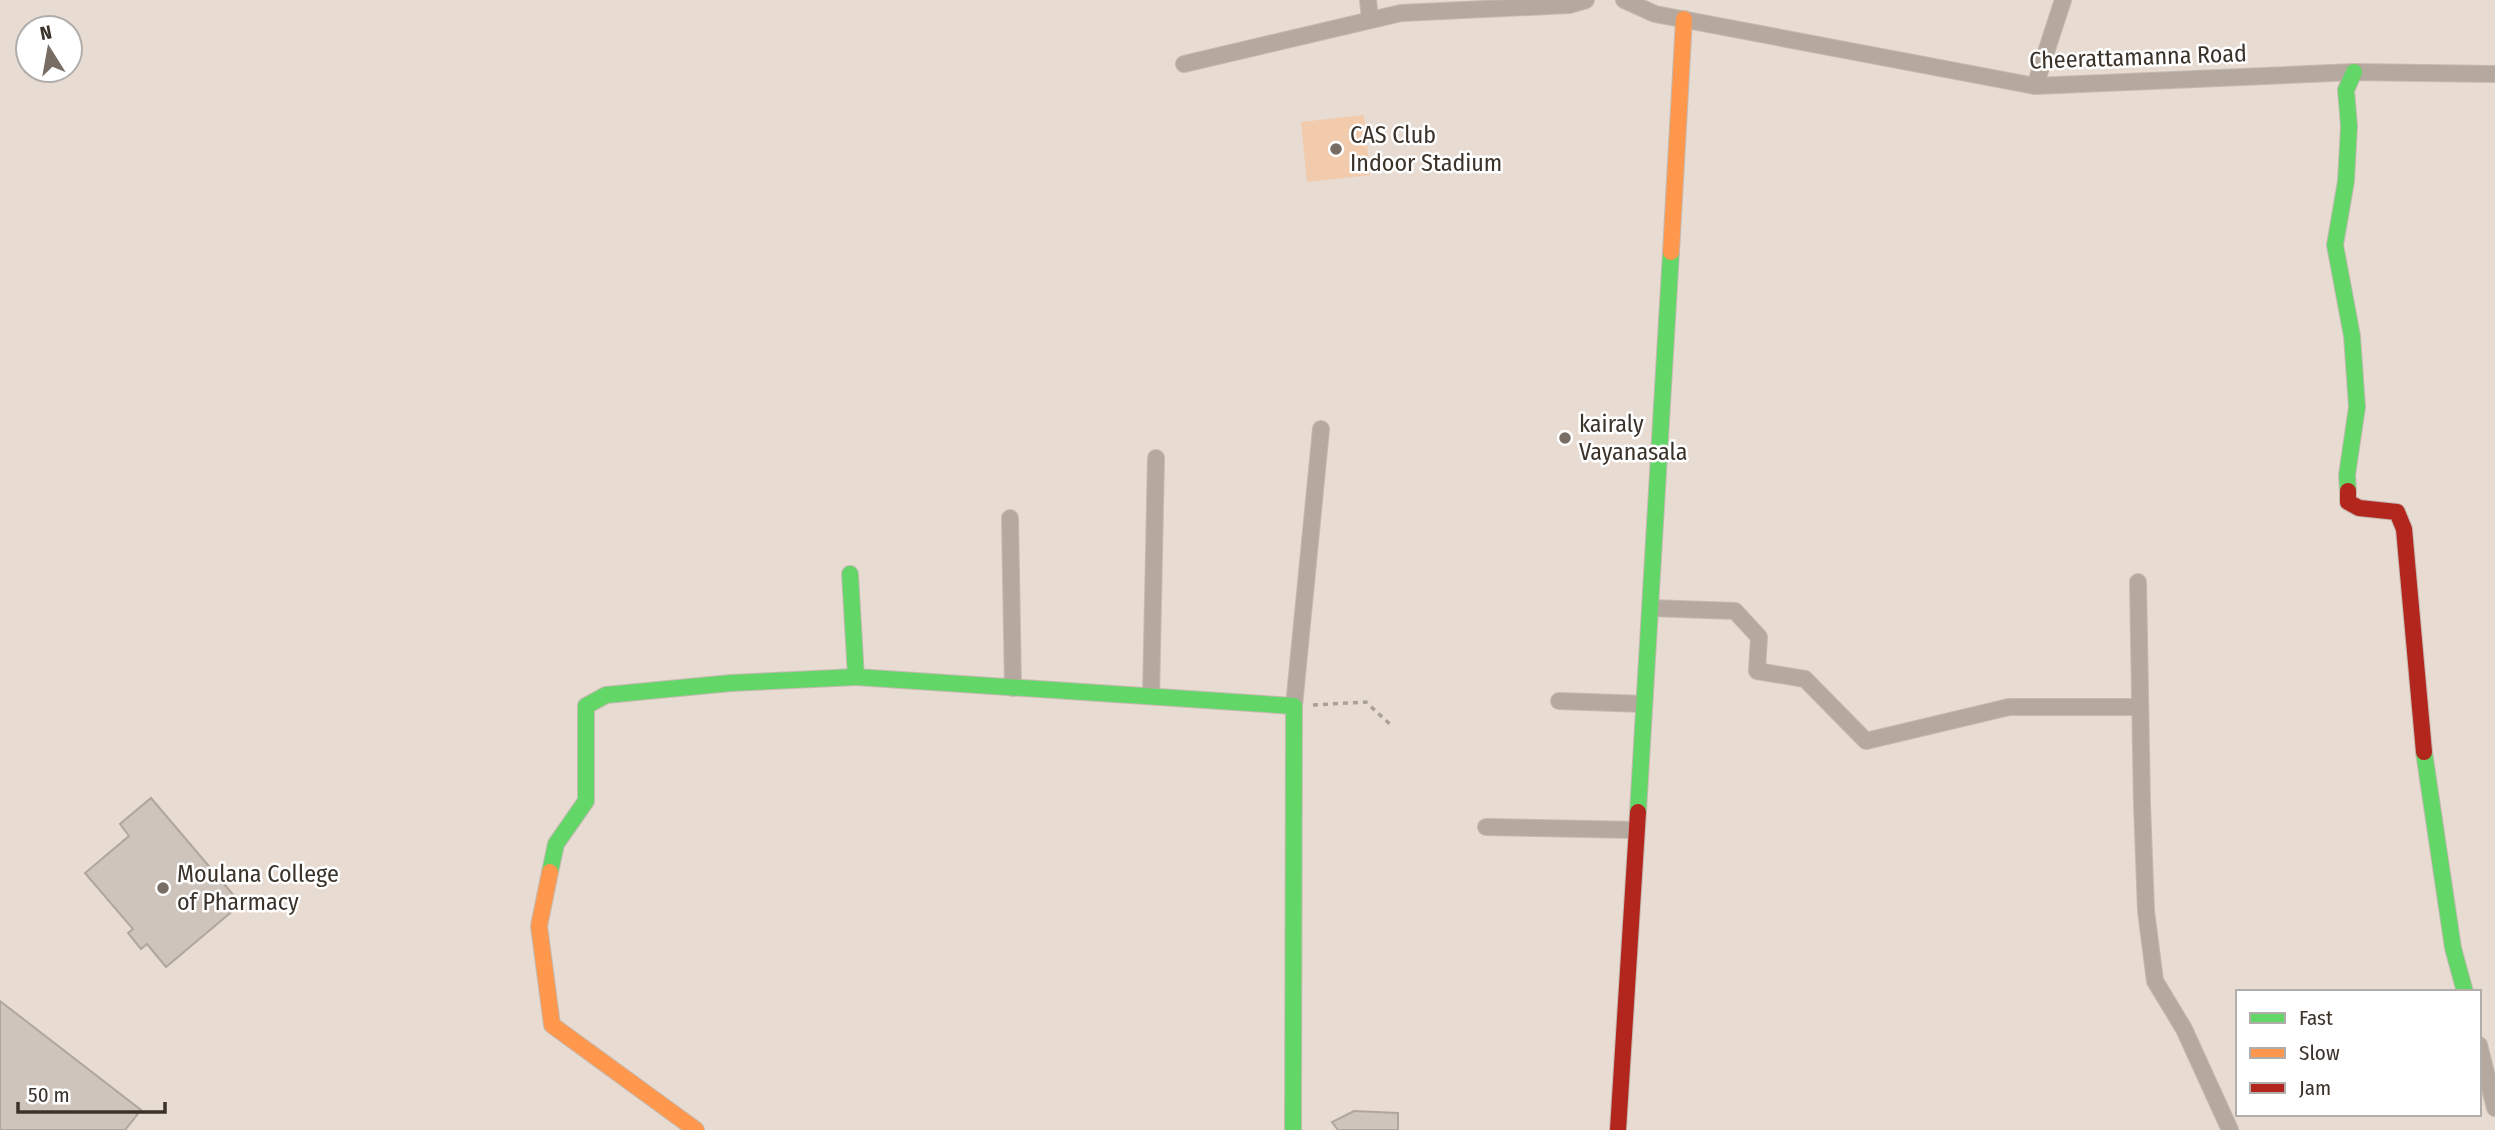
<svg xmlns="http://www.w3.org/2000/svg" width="2495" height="1130" viewBox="0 0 2495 1130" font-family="'Fira Sans Condensed',sans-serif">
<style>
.garden{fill:#f1cbac}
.building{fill:#cfc4bc;stroke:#b0a69e;stroke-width:2}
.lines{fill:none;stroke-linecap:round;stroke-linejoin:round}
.street-casing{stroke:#c4bab1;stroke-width:18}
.fast-casing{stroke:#c4bab1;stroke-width:18}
.slow-casing{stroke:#c4bab1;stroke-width:18}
.jam-casing{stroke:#c4bab1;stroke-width:18}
.path{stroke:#aaa097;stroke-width:3.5;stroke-dasharray:5 5;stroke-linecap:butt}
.street{stroke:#b5a89e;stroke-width:16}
.fast{stroke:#63d668;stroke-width:16}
.slow{stroke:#ff974d;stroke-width:16}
.jam{stroke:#b3261e;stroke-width:16}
.poi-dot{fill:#786d64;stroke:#fff;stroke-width:2.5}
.labels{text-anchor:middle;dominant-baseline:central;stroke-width:5;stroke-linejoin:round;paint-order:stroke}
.street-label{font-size:24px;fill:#3b322a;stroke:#fff}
.poi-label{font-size:24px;fill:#3b322a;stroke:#fff;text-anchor:start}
</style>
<rect width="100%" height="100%" fill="#e8dbd1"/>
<polygon class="garden" points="1364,115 1370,175 1307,182 1301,122"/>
<g class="building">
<polygon points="151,798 241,904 166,967 147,944 141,949 128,933 133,929 85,873 129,836 120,824"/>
<polygon points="0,1001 141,1110 125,1130 0,1130"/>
<polygon points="1354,1111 1398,1113 1398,1130 1338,1130 1332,1122"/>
</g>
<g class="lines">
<g class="street-casing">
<g id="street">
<polyline points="1368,0 1370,19"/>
<polyline points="1624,0 1655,14 2035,86 2354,72 2495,74"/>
<polyline points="1184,64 1401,13 1569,5 1586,0"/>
<polyline points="2035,86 2063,0"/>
<polyline points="1010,518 1013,688"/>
<polyline points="2138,582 2142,804 2146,911 2155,981 2184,1029 2230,1130"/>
<polyline points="1650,608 1735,611 1759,637 1757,671 1805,679 1866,741 2009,707 2140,707"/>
<polyline points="1151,696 1156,458"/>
<polyline points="1559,701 1644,704"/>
<polyline points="1294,706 1321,429"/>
<polyline points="1486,827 1636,830"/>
<polyline points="2479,1045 2495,1108"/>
</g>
</g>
<g class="fast-casing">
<g id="fast">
<polyline points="2348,491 2347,475 2357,407 2352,336 2335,245 2346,181 2349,126 2346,90 2354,72"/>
<polyline points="850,574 856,677 1294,706 1293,1130"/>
<polyline points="2424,752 2453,948 2465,992"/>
<polyline points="1638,812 1671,252"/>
<polyline points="550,872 556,844 586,801 586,706 606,695 731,683 856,677"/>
</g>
</g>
<g class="slow-casing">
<g id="slow">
<polyline points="1671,252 1684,19"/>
<polyline points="550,872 539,926 552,1025 696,1130"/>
</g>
</g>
<g class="jam-casing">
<g id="jam">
<polyline points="2348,491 2348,502 2359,508 2397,512 2404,529 2424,752"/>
<polyline points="1618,1130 1638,812"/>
</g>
</g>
<polyline class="path" points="1313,705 1366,702 1393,727"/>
<use href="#street" class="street"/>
<use href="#fast" class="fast"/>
<use href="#slow" class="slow"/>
<use href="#jam" class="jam"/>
</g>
<g class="poi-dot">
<circle cx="1336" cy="149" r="7"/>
<circle cx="1565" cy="438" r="7"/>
<circle cx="163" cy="888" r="7"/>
</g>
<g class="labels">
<g class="street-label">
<text transform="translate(2138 57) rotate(-2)">Cheerattamanna Road</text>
</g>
<g class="poi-label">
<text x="1350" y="135">CAS Club<tspan x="1350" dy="28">Indoor Stadium</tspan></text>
<text x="1579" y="424">kairaly<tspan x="1579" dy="28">Vayanasala</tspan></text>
<text x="177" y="874">Moulana College<tspan x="177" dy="28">of Pharmacy</tspan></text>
</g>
</g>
<rect x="2236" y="990" width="245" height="126" fill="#ffffff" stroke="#b1adaa" stroke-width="2"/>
<rect x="2250" y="1013" width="35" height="10" fill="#63d668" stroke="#b1adaa" stroke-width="2"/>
<text x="2299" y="1025" font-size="21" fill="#3b322a">Fast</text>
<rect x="2250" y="1048" width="35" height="10" fill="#ff974d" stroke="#b1adaa" stroke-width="2"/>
<text x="2299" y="1060" font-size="21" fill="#3b322a">Slow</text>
<rect x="2250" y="1083" width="35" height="10" fill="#b3261e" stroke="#b1adaa" stroke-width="2"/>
<text x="2299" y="1095" font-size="21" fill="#3b322a">Jam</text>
<g transform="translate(49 49) rotate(349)"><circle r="33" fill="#ffffff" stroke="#b1adaa" stroke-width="2"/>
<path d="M0-5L12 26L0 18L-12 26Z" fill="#786d64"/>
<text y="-10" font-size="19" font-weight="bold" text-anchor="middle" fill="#3b322a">N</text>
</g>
<path d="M18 1102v10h147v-10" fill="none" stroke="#3b322a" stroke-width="3.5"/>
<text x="28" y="1102" font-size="21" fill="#3b322a" stroke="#ffffff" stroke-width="5" paint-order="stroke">50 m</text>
</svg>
